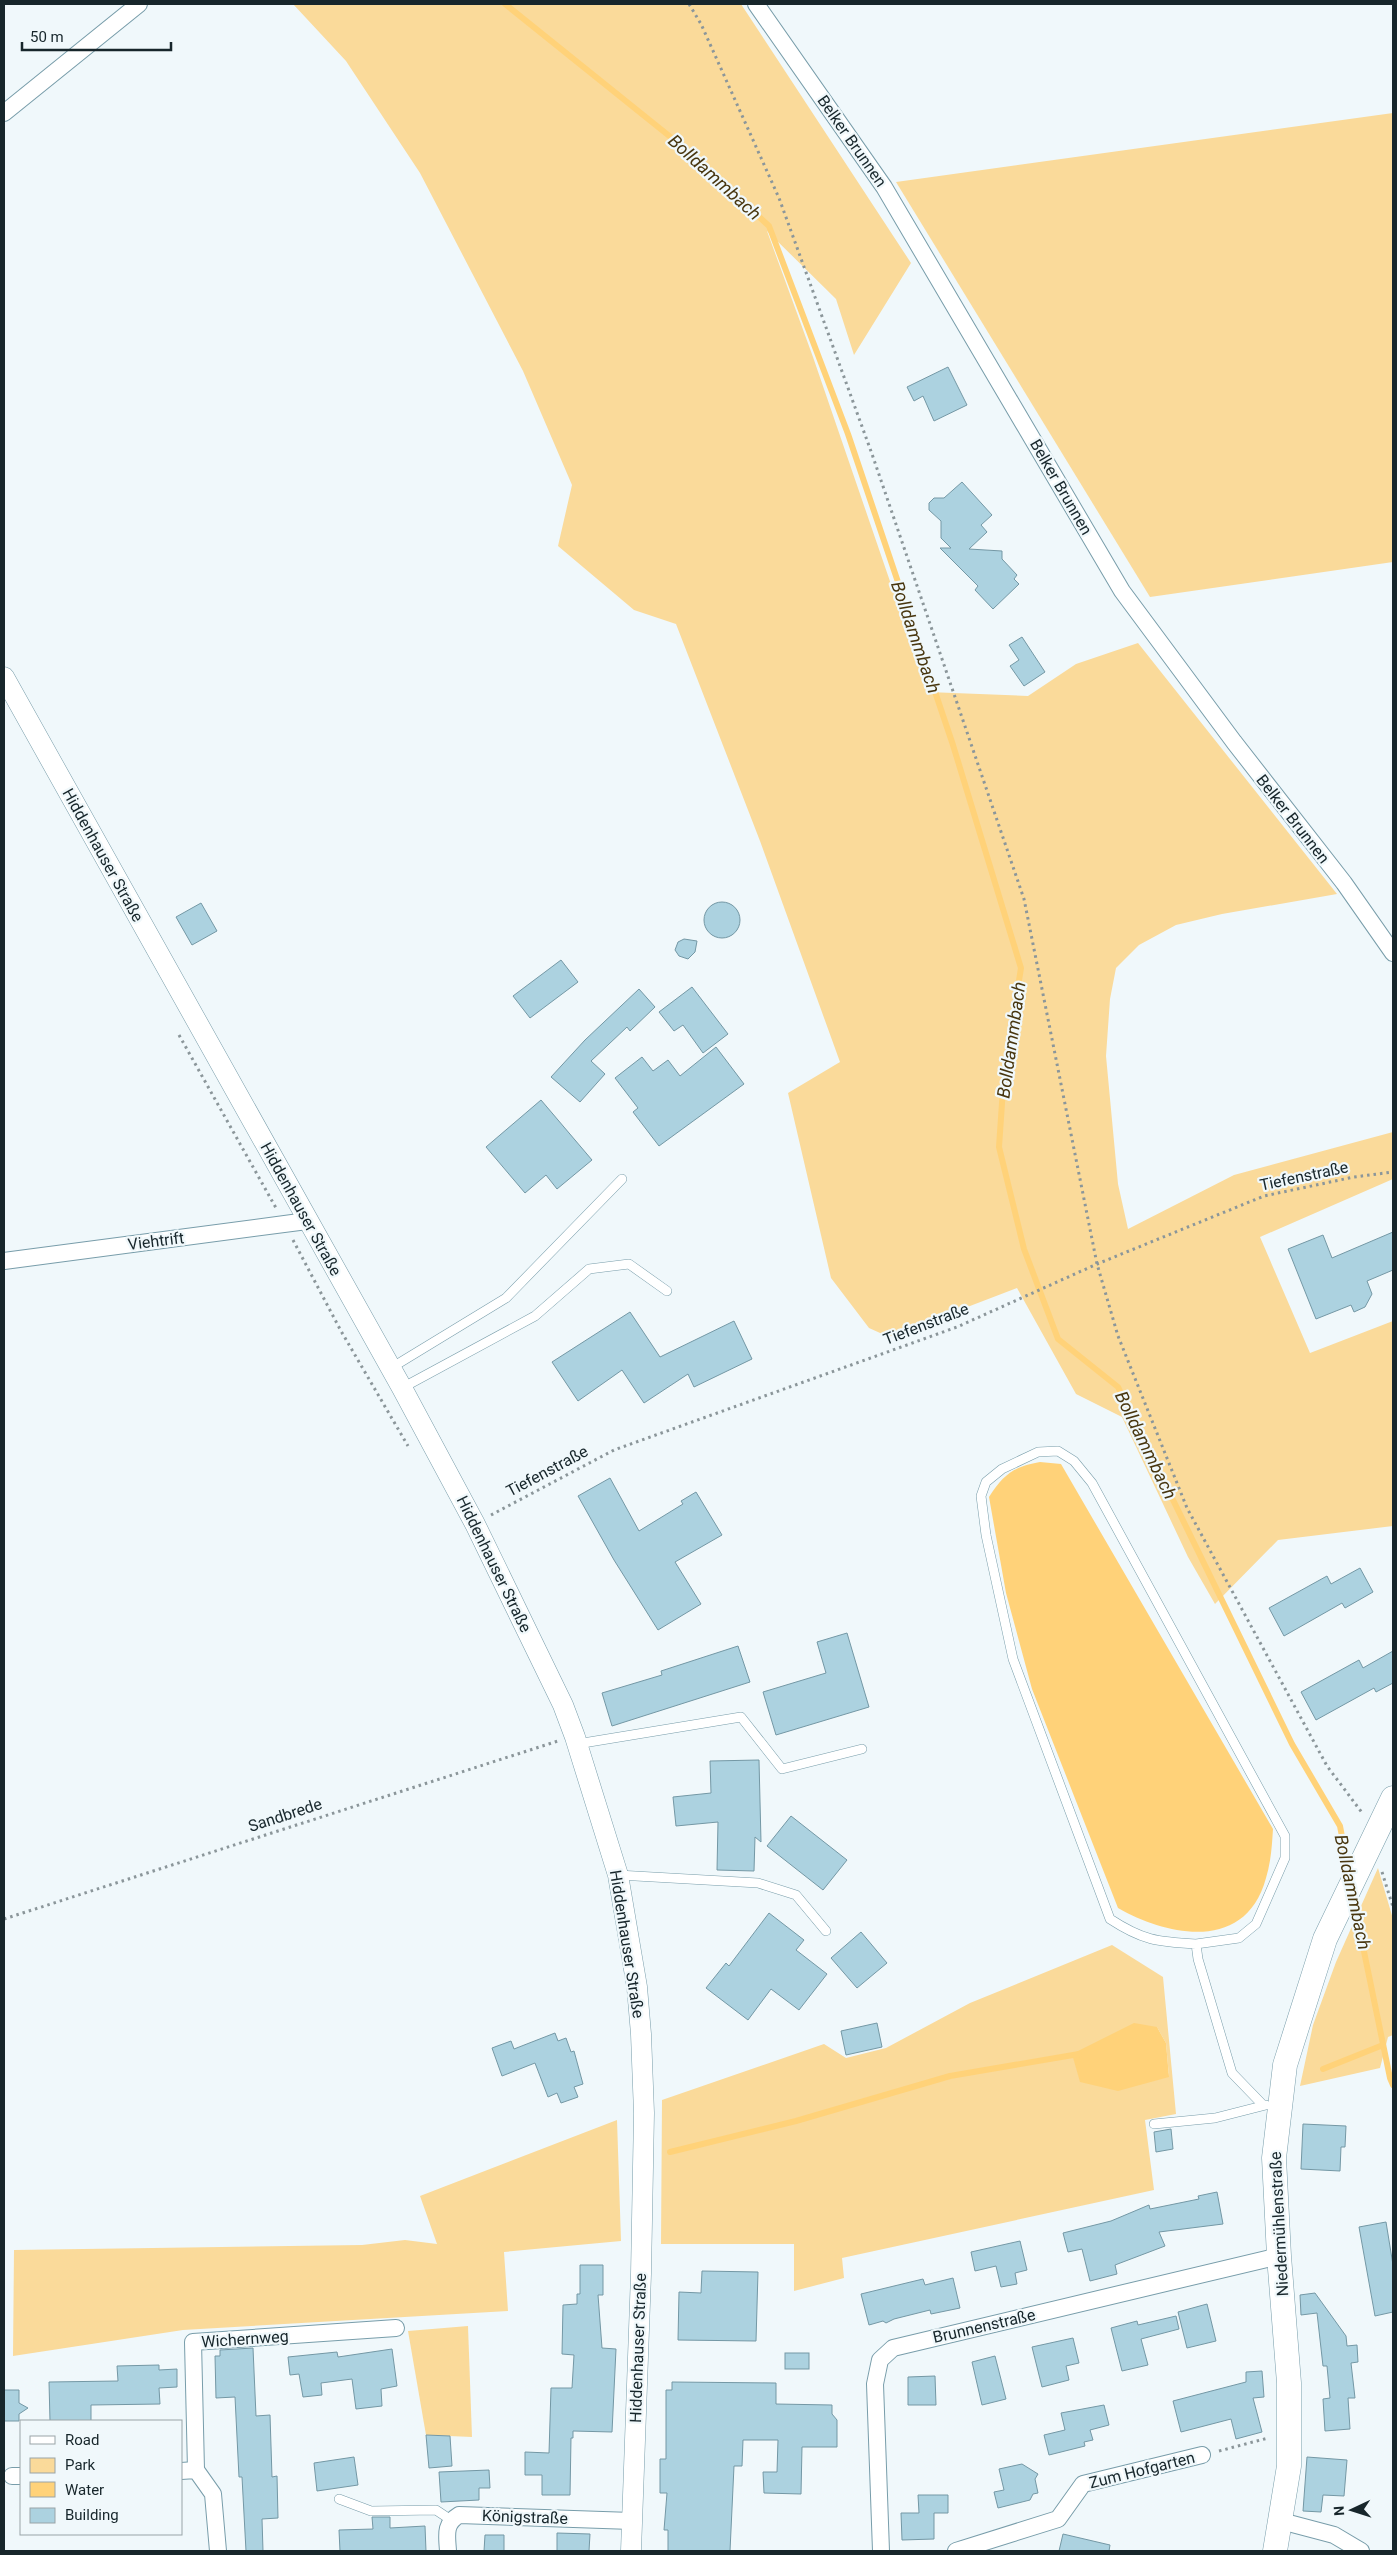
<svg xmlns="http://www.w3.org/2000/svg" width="1397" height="2555" viewBox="0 0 1397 2555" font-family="Roboto,sans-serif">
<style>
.green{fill:#fada9a;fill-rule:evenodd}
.water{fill:#ffd279}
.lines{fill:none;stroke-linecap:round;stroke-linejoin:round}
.stream{stroke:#ffd279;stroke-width:6}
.building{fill:#acd2e0;stroke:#7498a5}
.service-casing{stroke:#789daa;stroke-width:10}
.minor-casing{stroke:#789daa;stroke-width:18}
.tertiary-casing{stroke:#789daa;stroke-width:21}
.secondary-casing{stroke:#789daa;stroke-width:25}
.path{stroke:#8b969a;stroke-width:3;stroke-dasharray:2.5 4;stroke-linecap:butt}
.service{stroke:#fff;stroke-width:9}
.minor{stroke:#fff;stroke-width:16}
.tertiary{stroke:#fff;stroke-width:20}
.secondary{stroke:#fff;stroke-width:24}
.labels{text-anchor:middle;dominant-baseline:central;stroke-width:4.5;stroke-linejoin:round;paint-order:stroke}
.street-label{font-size:16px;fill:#17262b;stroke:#f0f8fb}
.water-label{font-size:18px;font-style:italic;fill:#48360f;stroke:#f0f8fb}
</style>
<rect width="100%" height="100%" fill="#f0f8fb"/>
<g class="green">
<polygon points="293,4 741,4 911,263 854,355 836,299 767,231 813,357 928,692 1028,696 1076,664 1138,643 1337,894 1222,914 1176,925 1139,945 1116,968 1110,999 1106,1056 1118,1184 1128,1229 1234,1175 1393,1132 1393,1179 1260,1237 1310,1353 1393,1321 1393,1526 1278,1540 1215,1604 1188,1557 1122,1417 1076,1394 1017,1288 889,1337 869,1328 831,1278 788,1093 840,1062 760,841 676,624 634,610 558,546 572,485 523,371 420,173 346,61"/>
<polygon points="1393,113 1393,562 1150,597 896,182"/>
<polygon points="1378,1868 1393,1919 1393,2035 1388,2037 1380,2068 1300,2086 1313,2025 1336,1962"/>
<path d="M1112 1945 1163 1977 1176 2114 1145 2120 1154 2190 842 2258 844 2278 794 2291V2244H661L662 2100 824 2044 846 2058 886 2048 970 2003ZM1157 2027 1166 2043 1169 2077Z"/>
<polygon points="617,2120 621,2241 504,2252 508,2311 183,2330 13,2356 14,2250 362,2245 405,2240 437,2244 420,2196"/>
<polygon points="468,2326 472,2437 426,2435 408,2331"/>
</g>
<g class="water">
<path d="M1040 1462 1061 1464 1273 1829C1272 1845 1271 1862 1266 1878 1246 1952 1169 1937 1118 1908L1032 1689 1006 1593 989 1497C1004 1474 1013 1467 1040 1462Z"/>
<polygon points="1134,2023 1157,2027 1166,2043 1169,2077 1118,2091 1080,2082 1072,2054"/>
</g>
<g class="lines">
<g class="stream">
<polyline points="505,4 683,147 769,226 848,434 953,745 1021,968 1004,1074 999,1147 1024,1249 1058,1339 1118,1387 1292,1744 1340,1826 1349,1873"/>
<polyline points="1353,1898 1390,2078 1393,2085"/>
<polyline points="1323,2069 1383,2045"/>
<polyline points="670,2152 796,2121 950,2076 1079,2054"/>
</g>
</g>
<g class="building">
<polygon points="948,367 967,405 934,421 923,396 914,401 907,387"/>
<polygon points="962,482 992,515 981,525 987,532 969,549 1002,551 1002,559 1017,575 1014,579 1019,584 993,609 975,590 978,586 940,548 951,548 941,538 941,521 929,510 929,503 934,498 944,498"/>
<polygon points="1022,637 1045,672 1024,686 1010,666 1019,660 1009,645"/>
<circle cx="722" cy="920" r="18"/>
<polygon points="201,903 217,931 192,945 176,917"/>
<polygon points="684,939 697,941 695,952 688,959 679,956 675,950 678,942"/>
<polygon points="561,960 578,982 530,1018 513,996"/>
<polygon points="692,987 728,1034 703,1053 683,1025 674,1031 659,1012"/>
<polygon points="639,989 655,1007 630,1031 627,1027 591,1061 605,1074 580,1102 551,1077 585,1040"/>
<polygon points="716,1047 744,1084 659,1146 633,1112 638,1108 615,1078 642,1057 653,1071 668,1060 680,1076"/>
<polygon points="541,1100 592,1160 557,1189 546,1175 525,1193 486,1147"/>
<polygon points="1393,1232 1393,1270 1367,1281 1372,1294 1365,1307 1354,1312 1351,1305 1316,1319 1288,1249 1323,1235 1332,1258"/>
<polygon points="630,1312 660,1357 734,1321 752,1359 694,1387 688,1374 644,1403 622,1370 578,1401 552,1362"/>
<polygon points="610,1478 639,1531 683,1504 681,1501 696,1492 722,1535 675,1562 701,1604 658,1630 614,1560 578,1496"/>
<polygon points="1360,1568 1373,1592 1345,1608 1342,1603 1284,1636 1269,1608 1327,1576 1331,1584"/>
<polygon points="847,1633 869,1707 776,1735 763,1692 826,1673 817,1642"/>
<polygon points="738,1646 750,1682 612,1726 602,1693 662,1675 661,1671"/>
<polygon points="1393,1651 1393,1683 1376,1692 1374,1688 1316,1720 1301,1692 1359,1660 1363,1668"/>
<polygon points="759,1760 761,1842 755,1837 754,1871 717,1870 718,1822 676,1826 673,1797 711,1793 710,1761"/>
<polygon points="791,1816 847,1860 823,1890 767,1846"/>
<polygon points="769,1913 804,1940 796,1950 827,1974 799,2010 771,1989 748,2020 706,1988 726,1963 729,1966"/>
<polygon points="861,1932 887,1963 857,1988 831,1958"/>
<polygon points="877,2023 882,2047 846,2055 841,2031"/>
<polygon points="555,2033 558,2041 566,2038 571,2052 574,2051 583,2084 574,2087 578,2097 561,2103 557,2093 548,2097 535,2063 502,2076 492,2048 511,2041 514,2049"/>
<polygon points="1303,2124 1346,2126 1345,2147 1341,2147 1340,2171 1301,2169"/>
<polygon points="1171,2129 1173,2149 1156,2152 1154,2132"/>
<polygon points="1217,2192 1223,2224 1159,2232 1165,2246 1115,2265 1117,2274 1090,2281 1082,2249 1068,2252 1063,2233 1111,2221 1149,2205 1150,2209 1199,2199 1198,2196"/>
<polygon points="1386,2222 1393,2265 1393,2312 1375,2316 1359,2227"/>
<polygon points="1020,2241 1027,2270 1015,2273 1017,2284 1001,2287 996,2266 975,2271 971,2252"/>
<polygon points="580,2265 603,2265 603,2295 598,2295 602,2348 616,2349 612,2432 573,2431 573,2438 571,2438 570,2495 542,2495 542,2475 525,2475 525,2452 549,2453 551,2388 572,2388 574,2355 562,2354 563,2305 577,2304 577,2294 580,2294"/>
<polygon points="702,2271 758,2272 756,2341 678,2340 679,2292 701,2293"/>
<polygon points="953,2278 960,2308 931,2314 930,2310 894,2319 886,2323 883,2321 869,2325 861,2294 923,2279 925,2285"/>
<polygon points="1315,2293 1346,2336 1347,2346 1357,2345 1358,2362 1351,2363 1355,2398 1348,2398 1350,2429 1325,2431 1323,2399 1330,2398 1327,2366 1323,2366 1317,2313 1301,2315 1300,2295"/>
<polygon points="1207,2304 1216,2341 1187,2348 1178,2312"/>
<polygon points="1176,2316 1179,2329 1141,2339 1148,2365 1122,2371 1111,2328 1137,2321 1138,2325"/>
<polygon points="1073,2338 1079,2363 1066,2366 1069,2380 1042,2387 1032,2347"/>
<polygon points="253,2348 256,2416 270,2415 272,2477 277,2476 278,2518 262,2519 263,2551 246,2551 242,2477 239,2477 235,2397 216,2398 215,2356 220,2356 220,2350"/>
<polygon points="392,2349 397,2386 381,2389 382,2406 356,2409 352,2379 321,2383 322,2395 303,2397 299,2374 290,2375 288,2357 337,2352 338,2357"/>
<rect x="785" y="2353" width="24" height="16"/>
<polygon points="995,2356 1006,2399 982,2405 972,2362"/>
<polygon points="159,2365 159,2370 177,2369 177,2387 159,2388 160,2404 91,2405 91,2421 50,2421 49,2382 118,2381 117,2366"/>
<polygon points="1262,2371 1264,2397 1253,2398 1262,2432 1236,2439 1231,2419 1181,2432 1173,2401 1246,2382 1246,2372"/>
<polygon points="935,2376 936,2405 908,2405 908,2377"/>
<polygon points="672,2382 776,2383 776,2404 832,2405 832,2414 837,2420 837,2447 802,2447 801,2494 764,2493 763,2472 777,2472 778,2440 743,2440 742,2466 734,2466 730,2551 668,2551 668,2530 664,2530 667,2493 660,2493 660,2459 666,2459 666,2390 672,2390"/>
<polygon points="4,2390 19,2390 19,2403 28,2408 19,2414 19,2421 4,2421"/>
<polygon points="1104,2405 1109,2425 1090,2430 1093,2440 1084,2442 1085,2446 1049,2455 1044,2435 1065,2430 1061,2413"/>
<polygon points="426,2435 450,2436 452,2466 429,2468"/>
<polygon points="354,2457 358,2485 317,2491 314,2463"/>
<polygon points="1307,2457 1347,2460 1344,2496 1323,2495 1321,2512 1303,2511"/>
<polygon points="1022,2464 1038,2474 1035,2479 1038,2493 1033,2494 1030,2500 998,2508 994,2492 1004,2490 999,2469"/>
<polygon points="489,2470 490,2488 479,2488 479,2500 441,2502 439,2472"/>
<polygon points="918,2495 948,2495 948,2513 934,2513 934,2539 902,2540 901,2513 919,2513"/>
<polygon points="372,2517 390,2517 390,2528 425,2526 426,2551 340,2551 339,2530 373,2529"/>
<polygon points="557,2533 590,2534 589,2551 557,2551"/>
<polygon points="1063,2534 1110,2545 1109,2551 1059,2551"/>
<polygon points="485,2535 504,2535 504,2551 484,2551"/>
</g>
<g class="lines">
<g class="service-casing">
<g id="service">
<polyline points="391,1368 506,1298 622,1179"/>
<polyline points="402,1388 535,1316 589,1269 629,1264 667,1291"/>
<polyline points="577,1744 741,1717 782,1769 862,1749"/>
<polyline points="618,1875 758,1883 796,1895 826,1931"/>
<path d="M1196 1944 1239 1938 1256 1924 1285 1858V1836L1092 1483 1074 1461 1058 1451 1038 1452 1002 1469 986 1482 981 1496 986 1535 1013 1659 1110 1919C1142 1940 1157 1942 1196 1944L1198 1959 1232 2073 1262 2104"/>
<polyline points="1154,2124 1215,2118 1266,2105"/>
<polyline points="339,2499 371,2511 436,2510 451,2520"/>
</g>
</g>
<g class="minor-casing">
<g id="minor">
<polyline points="756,4 884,187 1122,591 1234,742 1344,883 1393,953"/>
<polyline points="4,113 139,4"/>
<polyline points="4,1261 307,1221"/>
<polyline points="196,2470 193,2342 396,2328"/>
<polyline points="181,2471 196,2470 213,2494 218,2551"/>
<polyline points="12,2476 21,2476"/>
<polyline points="1281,2521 1334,2535 1361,2551"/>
<path d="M448 2551C447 2535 444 2524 459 2515L632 2521"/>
<polyline points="881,2551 875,2384 880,2360 893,2348 1279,2256"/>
<polyline points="956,2551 1058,2519 1083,2484 1202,2455"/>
</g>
</g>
<g class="tertiary-casing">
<polyline id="tertiary" points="4,677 402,1388 475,1524 563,1705 575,1737 618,1875 637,1987 641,2034 644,2113 641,2274 631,2551"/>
</g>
<g class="secondary-casing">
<polyline id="secondary" points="1275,2551 1289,2466 1289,2383 1279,2256 1274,2158 1285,2065 1325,1939 1393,1798"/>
</g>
<g class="path">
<polyline points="689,4 701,24 779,198 872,454 1024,899 1097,1264 1118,1336 1187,1508 1327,1766 1363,1814"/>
<polyline points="179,1035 276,1208"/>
<polyline points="293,1240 341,1331 408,1446"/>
<polyline points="491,1515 614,1450 957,1327 1097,1264 1264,1196 1354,1177 1393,1172"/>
<polyline points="1382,1872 1393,1907"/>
<polyline points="4,1919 558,1741"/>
<polyline points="1219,2451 1268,2438"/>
</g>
<use href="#service" class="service"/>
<use href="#minor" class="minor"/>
<use href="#tertiary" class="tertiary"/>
<use href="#secondary" class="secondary"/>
</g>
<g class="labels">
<g class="street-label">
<text transform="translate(852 141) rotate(55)">Belker Brunnen</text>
<text transform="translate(1061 487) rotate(60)">Belker Brunnen</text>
<text transform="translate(1293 819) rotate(52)">Belker Brunnen</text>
<text transform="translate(103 855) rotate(61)">Hiddenhauser Straße</text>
<text transform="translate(1304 1176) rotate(-12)">Tiefenstraße</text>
<text transform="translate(301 1209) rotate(61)">Hiddenhauser Straße</text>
<text transform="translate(156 1241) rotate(-7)">Viehtrift</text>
<text transform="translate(926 1324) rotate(-21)">Tiefenstraße</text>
<text transform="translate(547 1471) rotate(-28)">Tiefenstraße</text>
<text transform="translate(494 1564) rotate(64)">Hiddenhauser Straße</text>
<text transform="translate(285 1815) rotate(-18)">Sandbrede</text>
<text transform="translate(627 1944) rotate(81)">Hiddenhauser Straße</text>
<text transform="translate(1279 2224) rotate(-93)">Niedermühlenstraße</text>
<text transform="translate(984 2326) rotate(-13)">Brunnenstraße</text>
<text transform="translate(245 2339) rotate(-4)">Wichernweg</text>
<text transform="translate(638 2348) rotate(-88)">Hiddenhauser Straße</text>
<text transform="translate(1142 2470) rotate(-14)">Zum Hofgarten</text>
<text transform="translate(525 2517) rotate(2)">Königstraße</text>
</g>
<g class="water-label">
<text transform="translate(715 177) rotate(42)">Bolldammbach</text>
<text transform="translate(916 637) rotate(71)">Bolldammbach</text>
<text transform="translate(1011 1040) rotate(-82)">Bolldammbach</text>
<text transform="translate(1146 1445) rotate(64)">Bolldammbach</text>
<text transform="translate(1353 1892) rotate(78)">Bolldammbach</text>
</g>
</g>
<rect width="1397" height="2555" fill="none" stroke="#17262b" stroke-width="10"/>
<rect x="20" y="2420" width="162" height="115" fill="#f0f8fb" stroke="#99a4a8"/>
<rect x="30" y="2436" width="25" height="8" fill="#ffffff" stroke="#99a4a8"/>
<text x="65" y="2445" font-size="15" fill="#17262b">Road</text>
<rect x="30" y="2458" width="25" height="15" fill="#fada9a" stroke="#99a4a8"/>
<text x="65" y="2470" font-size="15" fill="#17262b">Park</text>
<rect x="30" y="2482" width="25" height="15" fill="#ffd279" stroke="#99a4a8"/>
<text x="65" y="2495" font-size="15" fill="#17262b">Water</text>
<rect x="30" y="2508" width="25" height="15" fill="#acd2e0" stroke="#99a4a8"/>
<text x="65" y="2520" font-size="15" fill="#17262b">Building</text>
<g transform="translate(1352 2510) rotate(266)" stroke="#f0f8fb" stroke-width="4" paint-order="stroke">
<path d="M0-4L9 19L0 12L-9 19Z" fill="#17262b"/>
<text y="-8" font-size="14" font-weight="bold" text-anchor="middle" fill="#17262b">N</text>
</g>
<path d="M22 42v8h149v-8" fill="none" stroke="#17262b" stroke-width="2.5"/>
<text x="30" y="42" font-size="15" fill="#17262b" stroke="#f0f8fb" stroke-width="4" paint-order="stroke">50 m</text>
</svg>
